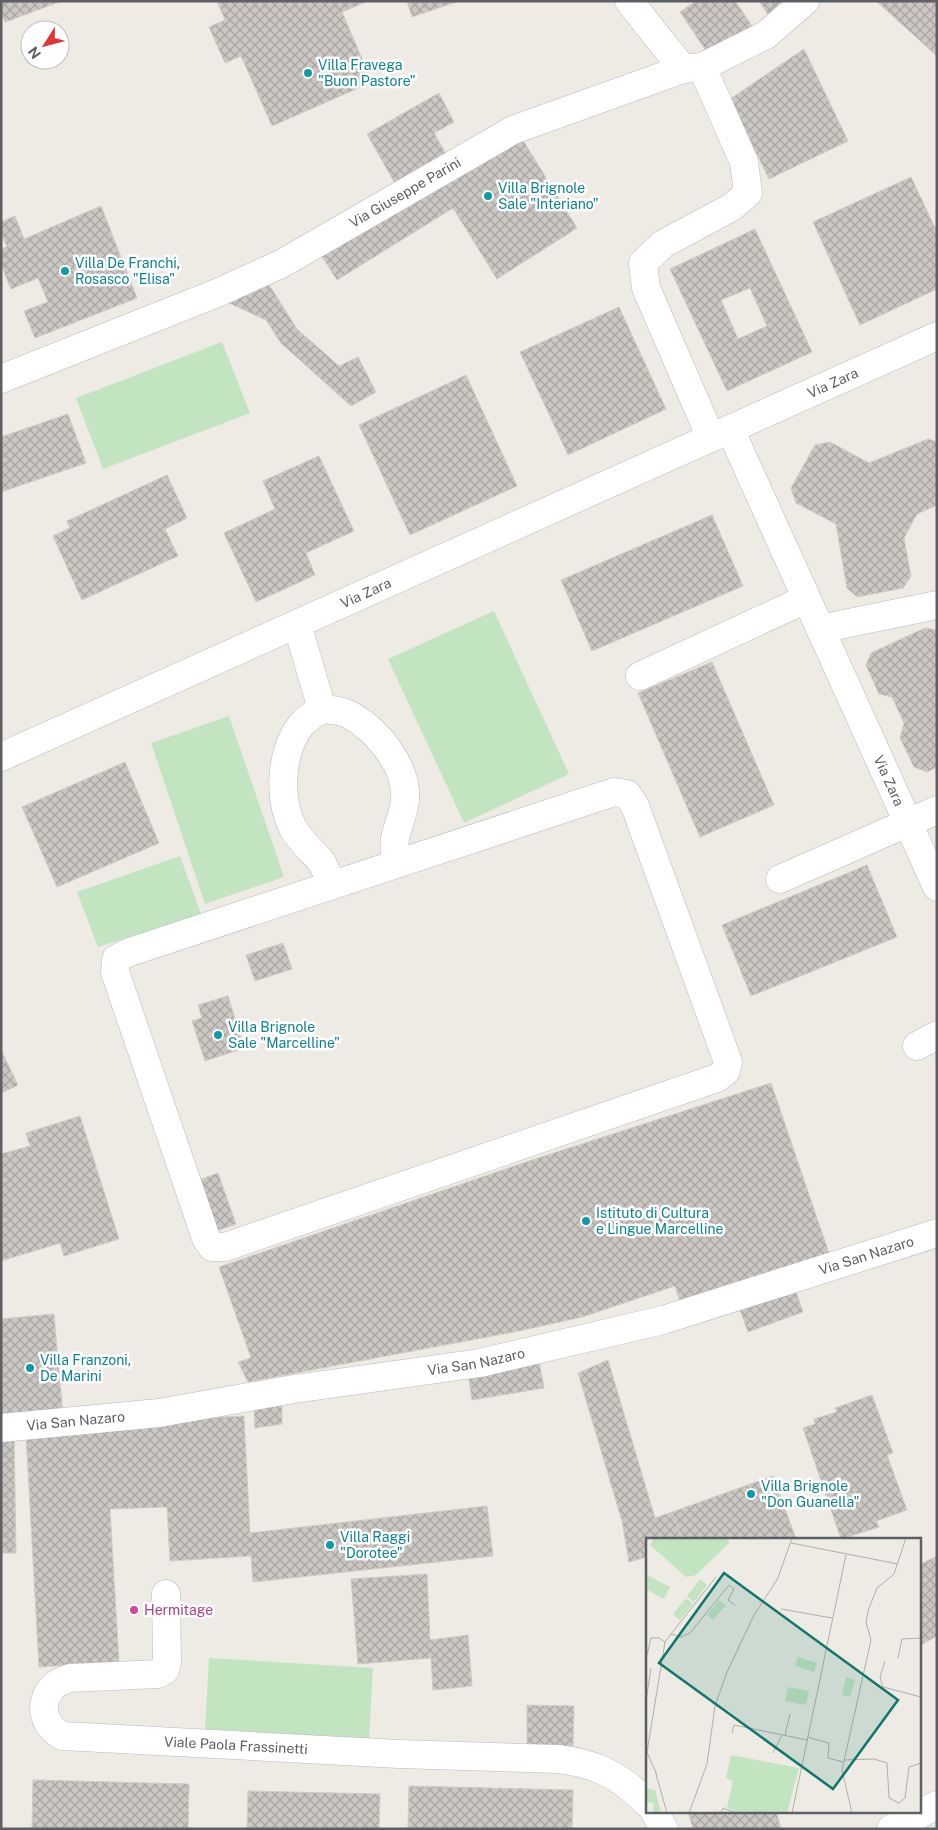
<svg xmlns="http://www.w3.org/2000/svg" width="938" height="1830" viewBox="0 0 938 1830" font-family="'Public Sans',sans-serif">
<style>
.pitch{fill:#c3e4c1}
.building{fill:url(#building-cross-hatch);stroke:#d2ccc2;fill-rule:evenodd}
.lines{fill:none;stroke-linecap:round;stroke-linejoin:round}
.minor-casing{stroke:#b6b9bd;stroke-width:29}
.minor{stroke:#fff;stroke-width:28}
.culture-dot{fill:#0f9aa8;stroke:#fff;stroke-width:2}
.hotel-dot{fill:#d1479c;stroke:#fff;stroke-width:2}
.labels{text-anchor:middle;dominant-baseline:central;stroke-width:5;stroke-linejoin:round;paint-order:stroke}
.culture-label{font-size:14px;fill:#0d838f;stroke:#fff;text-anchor:start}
.street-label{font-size:14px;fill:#5c6064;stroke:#fff}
.hotel-label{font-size:14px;fill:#b23c85;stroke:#fff;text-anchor:start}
.inset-road{fill:none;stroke:#b0afad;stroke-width:1}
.view{fill:#0f766e;fill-opacity:0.15;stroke:#0f766e;stroke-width:2.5}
.inset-edge{fill:none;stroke:#5c6064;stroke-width:2.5}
</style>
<defs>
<pattern id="building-cross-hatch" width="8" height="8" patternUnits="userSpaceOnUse" patternTransform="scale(1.25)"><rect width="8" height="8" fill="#cbc7c3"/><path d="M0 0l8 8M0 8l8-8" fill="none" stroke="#a8a5a2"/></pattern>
</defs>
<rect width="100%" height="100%" fill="#eeebe4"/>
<g class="pitch">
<polygon points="222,342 250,413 103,469 76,398"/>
<polygon points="494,611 569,774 464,823 388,659"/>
<polygon points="229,716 284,877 205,904 151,743"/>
<polygon points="180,856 201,914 98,947 77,892"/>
<polygon points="209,1658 373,1668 369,1739 205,1729"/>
</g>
<g class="building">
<polygon points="1,1 62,1 5,22 1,13"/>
<polygon points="217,1 368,1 342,12 372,82 272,126 241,56 225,63 209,27 225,20"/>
<polygon points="407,1 459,1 412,17"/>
<polygon points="696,1 735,1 752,26 709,55 680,12"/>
<polygon points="759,1 791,1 769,16"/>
<polygon points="876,1 937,1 937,56"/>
<polygon points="804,49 848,141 769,179 730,99"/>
<polygon points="439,93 454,122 434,133 449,159 397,187 367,134"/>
<polygon points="519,134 577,228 497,279 453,208 337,280 321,255"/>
<polygon points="911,177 937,232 937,289 860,325 813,222"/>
<polygon points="101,206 137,298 35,338 24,311 48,302 38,278 11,289 1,264 1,249 7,247 1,233 1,222 15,216 24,239"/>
<path d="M755 229 812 352 727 391 670 269ZM750 288 767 326 738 339 721 300Z"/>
<polygon points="268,283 297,329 339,366 358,357 376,392 351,406 281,343 266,320 229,303 228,297"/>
<polygon points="619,307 666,409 568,455 520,352"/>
<polygon points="466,375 517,486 410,535 359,425"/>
<polygon points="68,414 86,463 1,492 1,437"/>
<polygon points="928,439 937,442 937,505 917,514 904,538 911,576 903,588 857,597 847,588 836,524 796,503 791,488 815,445 830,442 869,463"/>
<polygon points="319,456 354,531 306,553 315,575 256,602 224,533 275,509 263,481"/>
<polygon points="167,475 187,518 165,529 178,556 82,600 53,536 70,528 67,521"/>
<polygon points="712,515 743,586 592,651 561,580"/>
<polygon points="925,628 937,630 937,767 927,772 914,767 900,738 904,723 892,697 879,694 866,665 871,653"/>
<polygon points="712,662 774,805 700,837 638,693"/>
<polygon points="125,762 159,843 57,887 22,807"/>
<polygon points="867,865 897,937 751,996 722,925"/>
<polygon points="283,943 292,969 255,981 246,955"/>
<polygon points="228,996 244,1048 205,1061 192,1021 202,1018 198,1005"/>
<polygon points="1,1050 18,1085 1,1093"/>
<polygon points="771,1083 832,1262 683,1311 675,1286 582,1317 519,1331 248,1382 238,1362 251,1358 219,1267 529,1161"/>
<polygon points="80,1116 119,1239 64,1256 60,1243 1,1261 1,1154 30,1146 26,1133"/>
<polygon points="218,1173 236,1224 211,1233 193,1182"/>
<polygon points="794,1286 803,1312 748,1332 739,1307"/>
<polygon points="54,1314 63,1416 1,1422 1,1319"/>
<polygon points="608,1360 655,1518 672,1512 682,1539 647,1539 647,1557 629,1562 622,1521 578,1373"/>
<polygon points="539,1361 544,1388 472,1400 468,1373"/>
<polygon points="872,1395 893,1453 887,1455 907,1510 876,1521 879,1527 841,1539 803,1428 815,1424 814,1419 837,1412 835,1408"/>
<polygon points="282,1405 282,1424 255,1428 254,1409"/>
<polygon points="244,1416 250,1533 487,1506 493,1556 253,1582 251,1556 170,1561 167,1507 110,1509 119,1662 39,1667 26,1434 159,1420"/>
<polygon points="1,1433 14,1433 16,1553 1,1553"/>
<polygon points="773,1476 796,1539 682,1539 672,1512"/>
<polygon points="937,1556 937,1636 919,1646 919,1565"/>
<polygon points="427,1574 430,1640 468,1635 472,1686 433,1690 431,1658 358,1664 351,1579"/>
<polygon points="527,1705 574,1706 573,1748 527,1747"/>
<polygon points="33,1780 189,1784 188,1829 32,1829"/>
<polygon points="409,1786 573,1790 572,1829 408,1829"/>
<polygon points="248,1791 380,1794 379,1829 247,1829"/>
<polygon points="688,1811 776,1811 781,1829 693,1829"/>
</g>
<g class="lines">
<g class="minor-casing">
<g id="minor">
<polyline points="629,1 683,69"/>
<polyline points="702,67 744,162 748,193 732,207 663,244 643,263 646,288 711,438"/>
<path id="s1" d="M1 379 217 293 281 264 513 130 683 69 702 67 766 35 805 1"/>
<path id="s2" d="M730 429 937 887"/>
<polyline points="297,624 322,709"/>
<polyline points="820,629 937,605"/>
<polyline points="640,676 806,599"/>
<path id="s3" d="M1 757 937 336"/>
<polygon points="614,792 627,794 635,806 728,1062 726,1071 717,1078 225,1247 212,1247 206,1238 115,972 116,959 127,953"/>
<polyline points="780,879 937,810"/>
<path d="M331 884C328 877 325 866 320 860 310 849 300 841 293 828 278 798 280 752 301 725 307 718 315 713 322 709 331 710 340 710 348 714 377 729 408 767 405 800 402 827 389 834 397 863"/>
<polyline points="917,1046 937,1035"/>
<path id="s4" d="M1 1428 159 1413 294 1389 480 1363 663 1320 937 1233"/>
<path id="s5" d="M166 1594 167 1662 165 1670 158 1674 70 1678C65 1680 57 1682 53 1687 37 1703 44 1728 63 1736L399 1754 558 1759C595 1763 621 1776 647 1803"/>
<polyline points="654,1811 664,1829"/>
<polyline points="891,1829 937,1805"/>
</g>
</g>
<use href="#minor" class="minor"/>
</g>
<g class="culture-dot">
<circle cx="308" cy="73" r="5"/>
<circle cx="488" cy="196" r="5"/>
<circle cx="65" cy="271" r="5"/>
<circle cx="218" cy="1035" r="5"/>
<circle cx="586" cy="1221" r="5"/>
<circle cx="30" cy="1368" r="5"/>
<circle cx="751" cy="1494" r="5"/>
<circle cx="330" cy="1545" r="5"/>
</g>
<circle class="hotel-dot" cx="134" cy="1610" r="5"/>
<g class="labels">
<g class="culture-label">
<text x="318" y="65">Villa Fravega<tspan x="318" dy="16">"Buon Pastore"</tspan></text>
<text x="498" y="188">Villa Brignole<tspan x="498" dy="16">Sale "Interiano"</tspan></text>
<text x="75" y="263">Villa De Franchi,<tspan x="75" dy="16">Rosasco "Elisa"</tspan></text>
<text x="228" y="1027">Villa Brignole<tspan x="228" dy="16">Sale "Marcelline"</tspan></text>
<text x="596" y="1213">Istituto di Cultura<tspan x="596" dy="16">e Lingue Marcelline</tspan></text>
<text x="40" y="1360">Villa Franzoni,<tspan x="40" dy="16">De Marini</tspan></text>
<text x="761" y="1486">Villa Brignole<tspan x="761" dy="16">"Don Guanella"</tspan></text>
<text x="340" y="1537">Villa Raggi<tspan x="340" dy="16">"Dorotee"</tspan></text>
</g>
<g class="street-label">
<text stroke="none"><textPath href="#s1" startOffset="446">Via Giuseppe Parini</textPath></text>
<text stroke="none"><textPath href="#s3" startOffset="912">Via Zara</textPath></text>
<text stroke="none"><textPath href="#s3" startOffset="400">Via Zara</textPath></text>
<text stroke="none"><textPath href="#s2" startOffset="386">Via Zara</textPath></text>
<text stroke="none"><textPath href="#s4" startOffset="885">Via San Nazaro</textPath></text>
<text stroke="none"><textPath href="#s4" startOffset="480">Via San Nazaro</textPath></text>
<text stroke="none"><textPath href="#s4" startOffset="75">Via San Nazaro</textPath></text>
<text stroke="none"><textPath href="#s5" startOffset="424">Viale Paola Frassinetti</textPath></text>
</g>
<g class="hotel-label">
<text x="144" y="1610">Hermitage</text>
</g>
</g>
<g transform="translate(646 1538)">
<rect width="275" height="275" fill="#eeebe4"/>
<path d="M8 0H80L84 4 50 37 40 39 4 7Z" fill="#c3e4c1"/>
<path d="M0 250 9 252 15 275H7L8 265 0 264Z" fill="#c3e4c1"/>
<path d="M1 37 24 49 18 61 0 51ZM54 41 61 47 48 64 41 58ZM40 60 47 66 34 82 27 76ZM73 62 80 67 67 82 61 77ZM152 119 171 125 168 134 149 128ZM200 139 209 142 204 159 196 157ZM142 149 163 153 160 167 139 163ZM85 217 153 230 141 275H95L81 270 87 243 80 240Z" fill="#c3e4c1"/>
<path class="inset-road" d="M145 5 252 26M135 71 186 80M25 96 70 39M19 104 25 96 35 99 44 95 83 47 88 51 82 62 89 67M252 120 256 101 275 100M0 121 5 100H13L19 104M239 123 234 139 237 149 275 159M0 163 5 130M86 195 88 187 161 202M139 197 144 176M161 199 183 205 182 220 197 224M127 215 136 197M198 222 228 221 241 225 243 260 253 265 259 260 263 229 275 225M10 236 21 275M11 237 1 214 19 104M43 275 61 226 69 168 81 134 107 79 132 40 146 0M75 275 77 270 90 275M146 275 200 17M206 275 196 232 225 102 220 84 223 70 231 50 248 36 260 0"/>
<path class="view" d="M78 35 252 162 187 251 13 125Z"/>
<rect width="275" height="275" class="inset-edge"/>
</g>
<rect width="938" height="1830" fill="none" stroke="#5c6064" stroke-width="5"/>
<g transform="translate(45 45) rotate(234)"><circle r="24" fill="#ffffff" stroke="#bebfc1"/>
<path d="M0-4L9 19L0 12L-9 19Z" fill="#e23635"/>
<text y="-8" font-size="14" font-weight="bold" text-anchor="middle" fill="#5c6064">N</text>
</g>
</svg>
